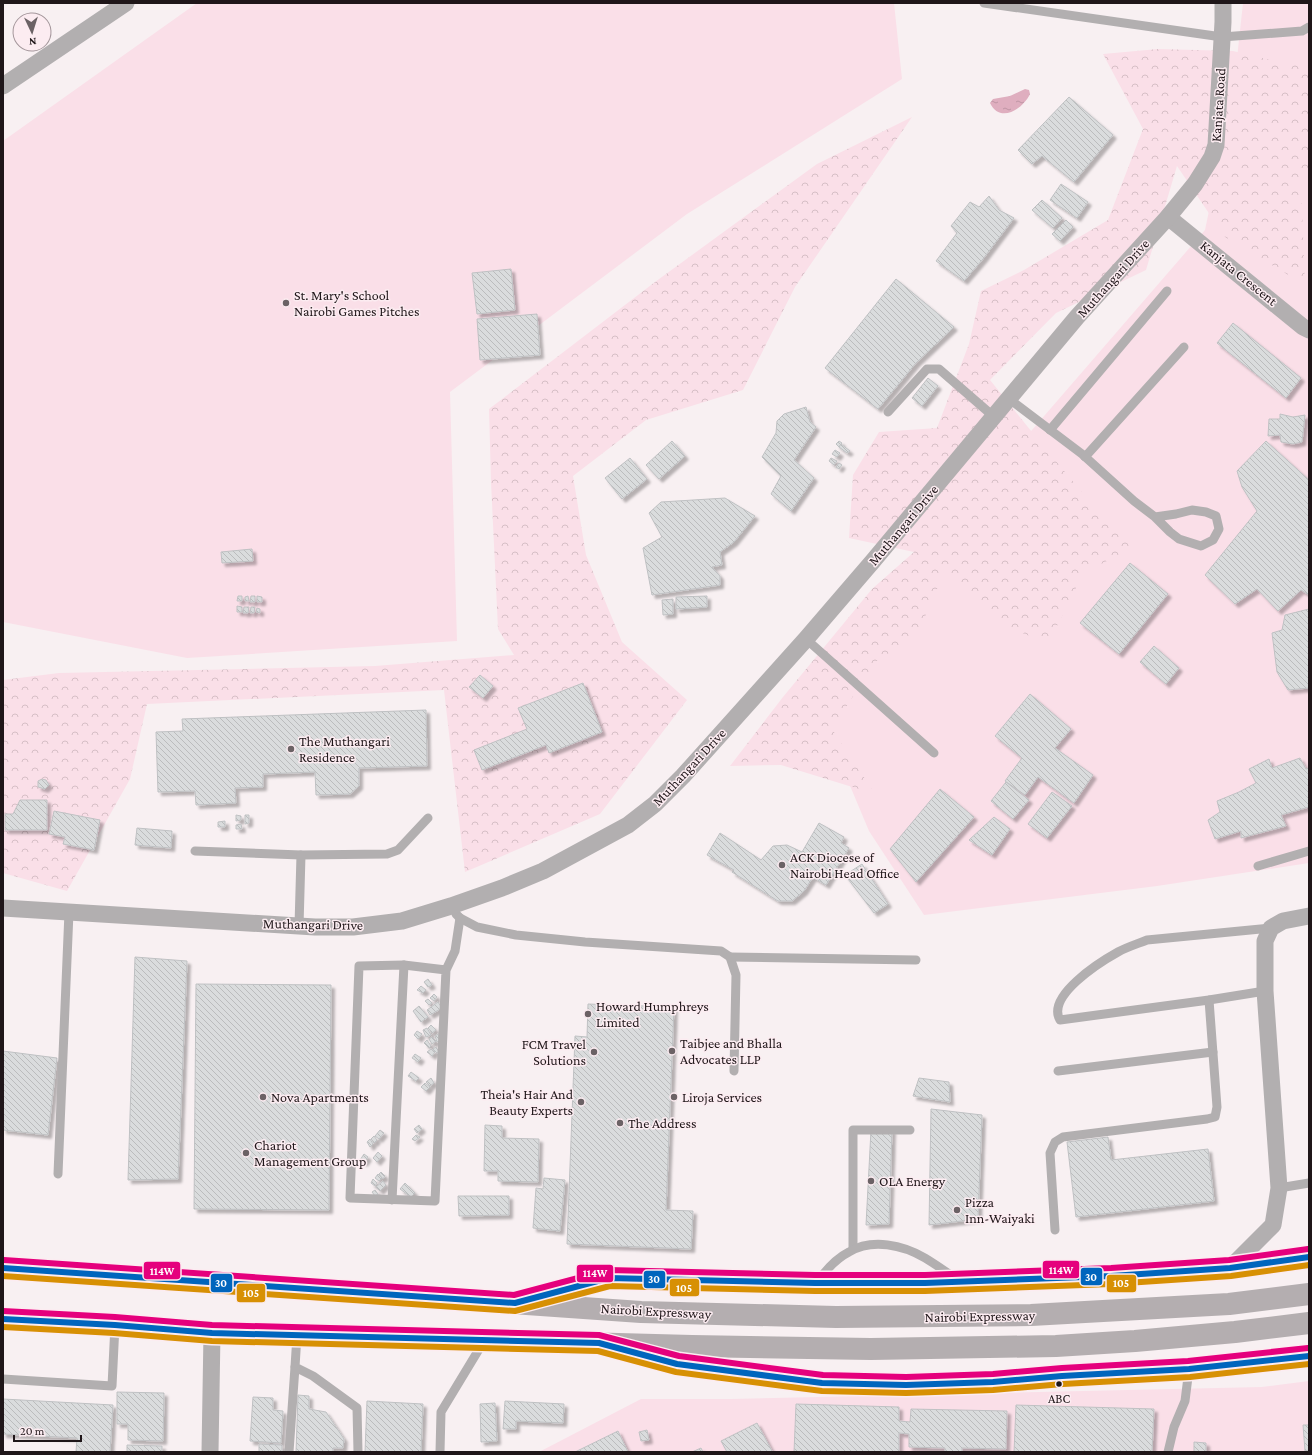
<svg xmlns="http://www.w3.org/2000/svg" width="1312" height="1455" viewBox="0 0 1312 1455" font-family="'Crimson Pro',serif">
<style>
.green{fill:#fadfe8}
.forest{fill:url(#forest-crowns)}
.water{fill:url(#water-ripples)}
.building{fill:url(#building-back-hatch);stroke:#bfc1c3;filter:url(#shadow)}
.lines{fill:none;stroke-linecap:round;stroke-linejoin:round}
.service{stroke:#b2afb0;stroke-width:9}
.minor{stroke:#b2afb0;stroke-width:17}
.primary{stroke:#b7b0b2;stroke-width:22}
.trunk{stroke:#b4aeb0;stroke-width:22}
.bus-1-casing{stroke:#fcecf1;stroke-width:9}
.bus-2-casing{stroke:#fcecf1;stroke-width:9}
.bus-3-casing{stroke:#fcecf1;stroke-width:9}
.bus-1{stroke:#0065bd;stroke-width:6}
.bus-2{stroke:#d79004;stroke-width:6}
.bus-3{stroke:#e5007d;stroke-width:6}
.poi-dot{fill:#6b6265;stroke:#fcecf1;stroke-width:1.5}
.bus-dot{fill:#1f1619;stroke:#fcecf1;stroke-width:1.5}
.labels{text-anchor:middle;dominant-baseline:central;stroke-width:3;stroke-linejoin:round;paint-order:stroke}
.bus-label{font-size:13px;fill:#1f1619;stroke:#fcecf1}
.street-label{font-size:14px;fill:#1f1619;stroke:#fcecf1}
.poi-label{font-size:14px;fill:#1f1619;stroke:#fcecf1;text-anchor:start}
.line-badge{stroke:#fcecf1;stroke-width:1.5}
.badge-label{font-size:11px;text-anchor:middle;font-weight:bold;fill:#fff}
</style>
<defs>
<pattern id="forest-crowns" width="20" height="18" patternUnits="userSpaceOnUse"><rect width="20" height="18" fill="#fadfe8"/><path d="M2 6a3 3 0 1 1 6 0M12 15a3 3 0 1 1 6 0" fill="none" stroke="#d6bfc6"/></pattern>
<pattern id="water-ripples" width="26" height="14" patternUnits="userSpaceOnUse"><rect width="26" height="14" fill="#dfaebf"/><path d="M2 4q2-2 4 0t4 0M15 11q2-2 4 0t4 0" fill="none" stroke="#bf95a4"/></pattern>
<pattern id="building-back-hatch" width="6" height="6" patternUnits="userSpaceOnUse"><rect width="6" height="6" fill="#dadcdd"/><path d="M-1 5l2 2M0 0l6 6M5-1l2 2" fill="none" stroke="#bbbcbd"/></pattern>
<filter id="shadow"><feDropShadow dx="3.5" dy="3.5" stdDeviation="1" flood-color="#0004"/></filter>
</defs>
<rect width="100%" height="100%" fill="#f8f0f2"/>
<g class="green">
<polygon points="197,3 894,3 902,79 687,214 450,392 457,641 187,658 3,622 3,141"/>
<polygon points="1243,3 1309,3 1309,863 1157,886 924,915 869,831 809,688 1205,230 1233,95"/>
<polygon points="1309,1381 1309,1452 539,1452 641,1399 731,1399 1262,1387"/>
</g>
<g class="forest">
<polygon points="1158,49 1233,51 1288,64 1309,66 1309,176 1301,183 1305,285 1225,237 1177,166 1146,270 1056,313 990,380 1040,442 1101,515 1138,544 1083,574 1048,644 1011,628 945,571 917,635 875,662 832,729 875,794 781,765 730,766 783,697 872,589 914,552 849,538 853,475 879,432 937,428 969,344 981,291 1024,270 1108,220 1143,129 1103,54"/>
<polygon points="912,117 795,287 743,390 646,420 573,476 586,555 622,642 687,700 600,814 465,872 444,690 147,704 130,779 67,891 3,873 3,680 59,673 375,666 514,655 498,629 491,482 489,409 655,282 817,164"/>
</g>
<path class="water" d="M1025 89 1029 90 1030 94C1023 109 1000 124 990 103L993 99 1010 96Z"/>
<g class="building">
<polygon points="1069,97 1113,135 1074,182 1042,156 1032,164 1018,150"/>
<polygon points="1061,184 1088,202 1077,218 1050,200"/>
<polygon points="989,196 999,210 1014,218 983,259 964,281 936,261 957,233 951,226 970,202 979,207"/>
<polygon points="1042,200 1062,218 1053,228 1032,210"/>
<polygon points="1066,220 1073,227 1060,241 1052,234"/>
<polygon points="511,269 515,310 477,314 472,273"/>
<polygon points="896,279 954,327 916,363 878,409 825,368"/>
<polygon points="537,314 540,355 480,360 477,319"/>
<polygon points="1233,323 1301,378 1286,398 1217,343"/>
<polygon points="928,378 938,386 922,406 912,398"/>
<polygon points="806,407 810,422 816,427 794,460 814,478 791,511 771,494 781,476 762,457 776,433 777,421 784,414"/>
<polygon points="1280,414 1293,417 1305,415 1302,442 1293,444 1281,442 1280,435 1268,436 1269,419 1280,419"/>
<polygon points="672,441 685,456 659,479 646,465"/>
<polygon points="839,441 842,443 839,447 836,444"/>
<polygon points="1266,441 1309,480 1309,595 1301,590 1278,611 1257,589 1235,604 1205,575 1257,511 1242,487 1237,471"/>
<polygon points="841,444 850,451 847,453 839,447"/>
<polygon points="835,450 840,453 837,457 832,454"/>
<polygon points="630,458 647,479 622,499 605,478"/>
<polygon points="831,458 837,461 834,465 829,461"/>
<polygon points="839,463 842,465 839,469 836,467"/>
<polygon points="725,498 755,516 734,542 720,552 722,565 712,567 720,576 720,585 652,595 643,548 662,537 649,513 661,502"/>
<polygon points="252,549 253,561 222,563 221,552"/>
<polygon points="1130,563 1168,594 1119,654 1080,623"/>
<polygon points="238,596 242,596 242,601 237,601"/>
<polygon points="248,596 249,601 245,601 245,597"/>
<polygon points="251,596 255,596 255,602 250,602"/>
<polygon points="257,596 262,597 262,602 257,602"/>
<polygon points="707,596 707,607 676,609 676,597"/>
<polygon points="673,599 673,614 663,615 662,600"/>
<polygon points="237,606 242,607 242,612 237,612"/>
<polygon points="244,607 249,607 248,613 243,613"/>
<polygon points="251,607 255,607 254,613 250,613"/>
<polygon points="257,608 260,609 260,613 256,612"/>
<polygon points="1309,609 1309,688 1288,690 1277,672 1272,633 1282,630 1285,615"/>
<polygon points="1154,646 1179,668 1166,684 1140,662"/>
<polygon points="480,675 493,686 483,698 469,687"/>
<polygon points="583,683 602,732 549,753 546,745 482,770 474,750 527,729 518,708"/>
<polygon points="1030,694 1071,729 1055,748 1093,775 1074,803 1038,777 1025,795 1005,781 1022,758 995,736"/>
<polygon points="426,710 427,766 359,768 359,786 350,794 316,795 315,772 263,774 263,787 235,788 236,803 196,805 195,791 158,792 156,732 183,731 182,719"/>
<polygon points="1300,758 1306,769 1309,768 1309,807 1281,815 1286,826 1241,838 1241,831 1215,839 1208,820 1220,812 1217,801 1239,792 1256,783 1249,769 1269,759 1272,768"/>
<polygon points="42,779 46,780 49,785 45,789 38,787 38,781"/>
<polygon points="1006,782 1029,800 1013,819 991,801"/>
<polygon points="940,789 974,817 916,882 890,849"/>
<polygon points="1052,792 1072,806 1047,838 1028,824"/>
<polygon points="20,800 47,800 47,830 5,830 5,814 13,814"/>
<polygon points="54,811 100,820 94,850 63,844 65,837 49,834"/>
<polygon points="236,815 241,816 241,820 236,821"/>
<polygon points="245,815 249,815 249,823 245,824"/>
<polygon points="994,817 1010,829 992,855 969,840"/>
<polygon points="225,821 225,827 218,827 218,822"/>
<polygon points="819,823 844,837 841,843 849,848 826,885 813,877 804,891 792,901 778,901 732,872 734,870 707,855 720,833 761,860 773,846 787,845 802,852"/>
<polygon points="241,824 242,829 236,829 236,825"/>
<polygon points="137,828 172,831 171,848 135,845"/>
<polygon points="862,864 888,904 874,913 845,875"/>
<polygon points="135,957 187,961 178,1179 128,1180"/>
<polygon points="428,979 432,985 428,987 424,982"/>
<polygon points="196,984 331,985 329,1210 194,1209"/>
<polygon points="421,986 426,990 423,993 417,990"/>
<polygon points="434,994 437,997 434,1001 430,998"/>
<polygon points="428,999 432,1003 429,1005 425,1001"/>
<polygon points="438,1002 442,1008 430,1015 427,1010"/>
<polygon points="588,1004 674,1007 666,1210 693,1211 691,1249 567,1244 575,1036 587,1037"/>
<polygon points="419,1006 428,1017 421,1022 413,1011"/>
<polygon points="431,1025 436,1030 432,1033 428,1028"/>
<polygon points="427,1028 431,1035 426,1037 423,1030"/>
<polygon points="417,1031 422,1034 418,1039 414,1035"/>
<polygon points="438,1034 440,1041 437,1042 435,1036"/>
<polygon points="432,1037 436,1041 432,1044 429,1039"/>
<polygon points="427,1040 431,1046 429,1048 424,1043"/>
<polygon points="436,1047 439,1052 437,1053 433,1049"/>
<polygon points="431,1049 435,1052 432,1056 427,1052"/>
<polygon points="3,1051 57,1058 48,1135 3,1130"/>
<polygon points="415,1054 421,1058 418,1062 412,1058"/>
<polygon points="411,1072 419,1078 416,1081 408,1076"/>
<polygon points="431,1078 434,1083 430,1086 426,1082"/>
<polygon points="919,1078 949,1082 950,1102 913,1096"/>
<polygon points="425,1083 430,1087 426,1091 421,1087"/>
<polygon points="931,1109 982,1115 978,1219 929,1225"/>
<polygon points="419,1125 422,1129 417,1133 414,1129"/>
<polygon points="485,1125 502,1126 502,1138 539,1139 538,1182 498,1181 498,1171 484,1171"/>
<polygon points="380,1130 384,1133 379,1139 375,1136"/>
<polygon points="871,1130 892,1130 889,1224 866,1225"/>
<polygon points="416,1135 420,1137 415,1141 412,1139"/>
<polygon points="374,1136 377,1140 374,1143 371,1139"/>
<polygon points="1108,1137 1111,1160 1208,1149 1214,1201 1076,1217 1067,1142"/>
<polygon points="370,1139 373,1144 370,1147 367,1142"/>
<polygon points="378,1152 382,1156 377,1162 373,1158"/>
<polygon points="364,1154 368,1157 364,1163 360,1160"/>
<polygon points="381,1172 385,1176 383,1179 379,1174"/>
<polygon points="378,1174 382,1178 379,1181 375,1178"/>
<polygon points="544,1178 565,1180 560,1231 533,1228 536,1188 543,1189"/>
<polygon points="373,1179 377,1183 375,1186 371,1183"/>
<polygon points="383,1181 386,1185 380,1191 376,1187"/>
<polygon points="405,1183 415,1193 411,1197 400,1189"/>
<polygon points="375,1190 378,1194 375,1196 372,1192"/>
<polygon points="458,1196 509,1196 509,1215 459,1216"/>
<polygon points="117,1392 164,1393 163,1441 128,1440 128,1424 117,1424"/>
<polygon points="298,1395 309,1396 309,1409 326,1412 344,1439 343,1448 333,1448 333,1452 296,1452"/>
<polygon points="253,1397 273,1398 273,1410 283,1411 281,1443 250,1441"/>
<polygon points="3,1399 113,1405 110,1452 76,1452 77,1438 3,1434"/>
<polygon points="367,1401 423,1404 421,1452 365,1452"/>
<polygon points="505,1401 564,1404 563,1423 516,1421 516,1429 503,1429"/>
<polygon points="495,1403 497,1441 481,1442 480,1404"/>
<polygon points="796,1404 899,1407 899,1421 910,1422 911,1409 1007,1411 1006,1449 962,1448 962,1452 945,1452 945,1448 909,1447 909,1434 899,1433 899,1452 794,1452"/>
<polygon points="1016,1405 1154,1409 1152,1452 1014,1452"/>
<polygon points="757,1423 772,1451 769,1452 727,1452 721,1441"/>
<polygon points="1303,1425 1309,1425 1309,1450 1305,1451"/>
<polygon points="647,1430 649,1440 641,1441 639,1432"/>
<polygon points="618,1431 628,1452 575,1452"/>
<polygon points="1194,1442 1206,1443 1206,1452 1194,1452"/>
<polygon points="259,1444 282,1445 282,1452 259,1452"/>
<polygon points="127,1445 162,1446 162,1452 127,1452"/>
<polygon points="701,1448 703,1452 692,1452"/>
</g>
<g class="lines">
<g class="service">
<polyline points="984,3 1222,37 1302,31 1309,27"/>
<polyline points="1008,398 1082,454 1134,501 1155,517 1170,532 1179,539 1201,546 1213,540 1219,529 1216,516 1206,512 1192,510 1176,514 1155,517"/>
<polyline points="888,412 927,369 939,369 993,416"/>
<polyline points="1050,430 1167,291"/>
<polyline points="1085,457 1184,347"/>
<polyline points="806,639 934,753"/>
<polyline points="195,851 301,855 387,854 398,850 428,818"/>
<polyline points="1258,866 1309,851"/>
<polyline points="456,914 460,918 477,927 516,935 585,942 721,951 730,957 736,975 734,1071"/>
<polyline points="299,926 301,855"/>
<polyline points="730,957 916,960"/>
<polyline points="446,970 435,1201 350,1198 359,966 404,965 446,970 455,951 460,918"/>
<path d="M1265 991 1209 1000 1060 1020C1046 996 1100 962 1118 952 1127 947 1137 944 1147 940L1271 928"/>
<polyline points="1058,1071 1213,1052"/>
<polyline points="58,1174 69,912"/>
<polyline points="1279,1188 1309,1183"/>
<polyline points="392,1200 404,965"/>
<polyline points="1055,1230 1050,1153 1055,1142 1063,1137 1207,1119 1215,1117 1217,1107 1209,1000"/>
<polyline points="853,1249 853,1130 910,1130"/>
<path d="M818 1281C826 1270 837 1258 849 1252 872 1238 903 1245 925 1258 935 1264 945 1271 955 1278"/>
<polyline points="297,1335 295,1367 313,1376 357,1408 358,1452"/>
<polyline points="3,1379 112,1386 115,1325"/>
<polyline points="289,1452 295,1367"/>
<polyline points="440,1452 441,1412 484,1341"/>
<polyline points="1168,1452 1174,1427 1185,1401 1189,1369"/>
</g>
<g class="minor">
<polyline points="3,86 126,3"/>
<polyline points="1168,217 1303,327 1309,330"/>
<polyline points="3,908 315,927 353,927 402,921 451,906 502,888 543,871 628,825 655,804 683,776 806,639 873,561 1077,317 1168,217 1195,184 1212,157 1216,145 1223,22 1223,3"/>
<polyline points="1230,1268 1273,1225 1279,1188 1265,991 1265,941 1271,928 1283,921 1309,916"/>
<polyline points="210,1452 212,1333"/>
</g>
<g class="primary">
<polyline points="518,1302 609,1278 815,1283 925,1283 1111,1276 1230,1268 1309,1257"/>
<polyline points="617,1348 677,1364 766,1376 822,1383 906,1385 993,1382 1062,1376 1189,1369 1309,1356"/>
</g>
<g class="trunk">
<polyline points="3,1268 641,1312 836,1317 1031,1315 1229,1304 1309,1294"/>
<polyline points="3,1319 115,1325 212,1333 692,1346 871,1349 1056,1346 1135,1341 1235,1332 1309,1323"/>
</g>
<g class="bus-1-casing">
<g id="bus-1">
<polyline points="3,1268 515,1303 609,1278 815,1283 925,1283 1111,1276 1230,1268 1309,1257"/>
<polyline points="3,1319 115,1325 212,1333 599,1343 677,1364 822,1383 906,1385 993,1382 1062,1376 1189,1369 1309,1356"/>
</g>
</g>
<g class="bus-2-casing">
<g id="bus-2">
<polyline points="3,1276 515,1311 610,1286 815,1291 925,1291 1111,1284 1231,1276 1309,1265"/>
<polyline points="3,1327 114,1333 212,1341 598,1351 676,1372 822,1391 906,1393 993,1390 1063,1384 1190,1377 1309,1364"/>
</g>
</g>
<g class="bus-3-casing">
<g id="bus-3">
<polyline points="4,1260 514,1295 608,1270 815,1275 925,1275 1111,1268 1229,1260 1308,1249"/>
<polyline points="3,1311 115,1317 212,1325 599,1335 679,1356 823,1375 906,1377 993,1374 1062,1368 1188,1361 1308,1348"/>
</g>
</g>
<use href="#bus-1" class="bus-1"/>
<use href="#bus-2" class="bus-2"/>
<use href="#bus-3" class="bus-3"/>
</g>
<g class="poi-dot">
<circle cx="286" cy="303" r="4"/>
<circle cx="291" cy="749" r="4"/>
<circle cx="782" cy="865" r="4"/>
<circle cx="588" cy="1014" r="4"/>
<circle cx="672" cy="1051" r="4"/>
<circle cx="594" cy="1052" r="4"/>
<circle cx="263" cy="1097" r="4"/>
<circle cx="674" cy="1097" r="4"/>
<circle cx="581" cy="1102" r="4"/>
<circle cx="620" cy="1123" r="4"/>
<circle cx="246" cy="1153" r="4"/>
<circle cx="871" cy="1181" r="4"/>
<circle cx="957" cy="1210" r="4"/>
</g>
<circle class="bus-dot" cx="1059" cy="1384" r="3.5"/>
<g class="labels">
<g class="bus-label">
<text x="1059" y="1398">ABC</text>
</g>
<g class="street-label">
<text transform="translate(1218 105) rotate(-86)">Kanjata Road</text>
<text transform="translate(1239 273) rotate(39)">Kanjata Crescent</text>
<text transform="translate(1113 278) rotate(-48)">Muthangari Drive</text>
<text transform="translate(903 525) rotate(-50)">Muthangari Drive</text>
<text transform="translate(689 767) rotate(-47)">Muthangari Drive</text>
<text transform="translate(313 924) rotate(1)">Muthangari Drive</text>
<text transform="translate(656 1311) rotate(3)">Nairobi Expressway</text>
<text transform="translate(980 1316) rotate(-1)">Nairobi Expressway</text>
</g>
<g class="poi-label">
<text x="294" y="295">St. Mary's School<tspan x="294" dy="16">Nairobi Games Pitches</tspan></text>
<text x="299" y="741">The Muthangari<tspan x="299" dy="16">Residence</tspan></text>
<text x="790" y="857">ACK Diocese of<tspan x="790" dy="16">Nairobi Head Office</tspan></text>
<text x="596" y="1006">Howard Humphreys<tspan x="596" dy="16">Limited</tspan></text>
<text x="680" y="1043">Taibjee and Bhalla<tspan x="680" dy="16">Advocates LLP</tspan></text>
<text x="586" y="1044" text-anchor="end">FCM Travel<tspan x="586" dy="16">Solutions</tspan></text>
<text x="573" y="1094" text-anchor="end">Theia's Hair And<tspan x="573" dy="16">Beauty Experts</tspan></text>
<text x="271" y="1097">Nova Apartments</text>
<text x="682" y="1097">Liroja Services</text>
<text x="628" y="1123">The Address</text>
<text x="254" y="1145">Chariot<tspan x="254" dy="16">Management Group</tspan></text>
<text x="879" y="1181">OLA Energy</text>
<text x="965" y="1202">Pizza<tspan x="965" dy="16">Inn-Waiyaki</tspan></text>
</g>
</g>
<g class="line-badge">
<rect x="1042" y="1260" width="38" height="19" rx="4" fill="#e5007d"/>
<rect x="143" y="1261" width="38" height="19" rx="4" fill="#e5007d"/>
<rect x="576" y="1264" width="38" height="19" rx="4" fill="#e5007d"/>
<rect x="1080" y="1267" width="23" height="19" rx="4" fill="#0065bd"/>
<rect x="643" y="1270" width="23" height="19" rx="4" fill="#0065bd"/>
<rect x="210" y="1273" width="23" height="20" rx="4" fill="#0065bd"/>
<rect x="1106" y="1274" width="31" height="19" rx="4" fill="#d79004"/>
<rect x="669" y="1278" width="31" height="19" rx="4" fill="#d79004"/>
<rect x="236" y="1283" width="30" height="20" rx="4" fill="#d79004"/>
</g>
<g class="badge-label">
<text x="1061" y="1274">114W</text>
<text x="162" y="1275">114W</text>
<text x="595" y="1277">114W</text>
<text x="1091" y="1281">30</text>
<text x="654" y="1283">30</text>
<text x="221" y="1287">30</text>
<text x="1121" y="1287">105</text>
<text x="684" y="1292">105</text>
<text x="251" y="1297">105</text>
</g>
<rect width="1312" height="1455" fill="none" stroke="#1f1619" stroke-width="8"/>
<g transform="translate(32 32) rotate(176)"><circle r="19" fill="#fcecf1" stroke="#a4969b"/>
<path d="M0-3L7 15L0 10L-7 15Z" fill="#6b6265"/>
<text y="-6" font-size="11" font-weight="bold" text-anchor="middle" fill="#1f1619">N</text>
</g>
<path d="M14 1435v6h67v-6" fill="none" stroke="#1f1619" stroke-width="2"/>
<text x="20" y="1435" font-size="12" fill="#1f1619" stroke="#fcecf1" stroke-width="3" paint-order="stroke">20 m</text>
</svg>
